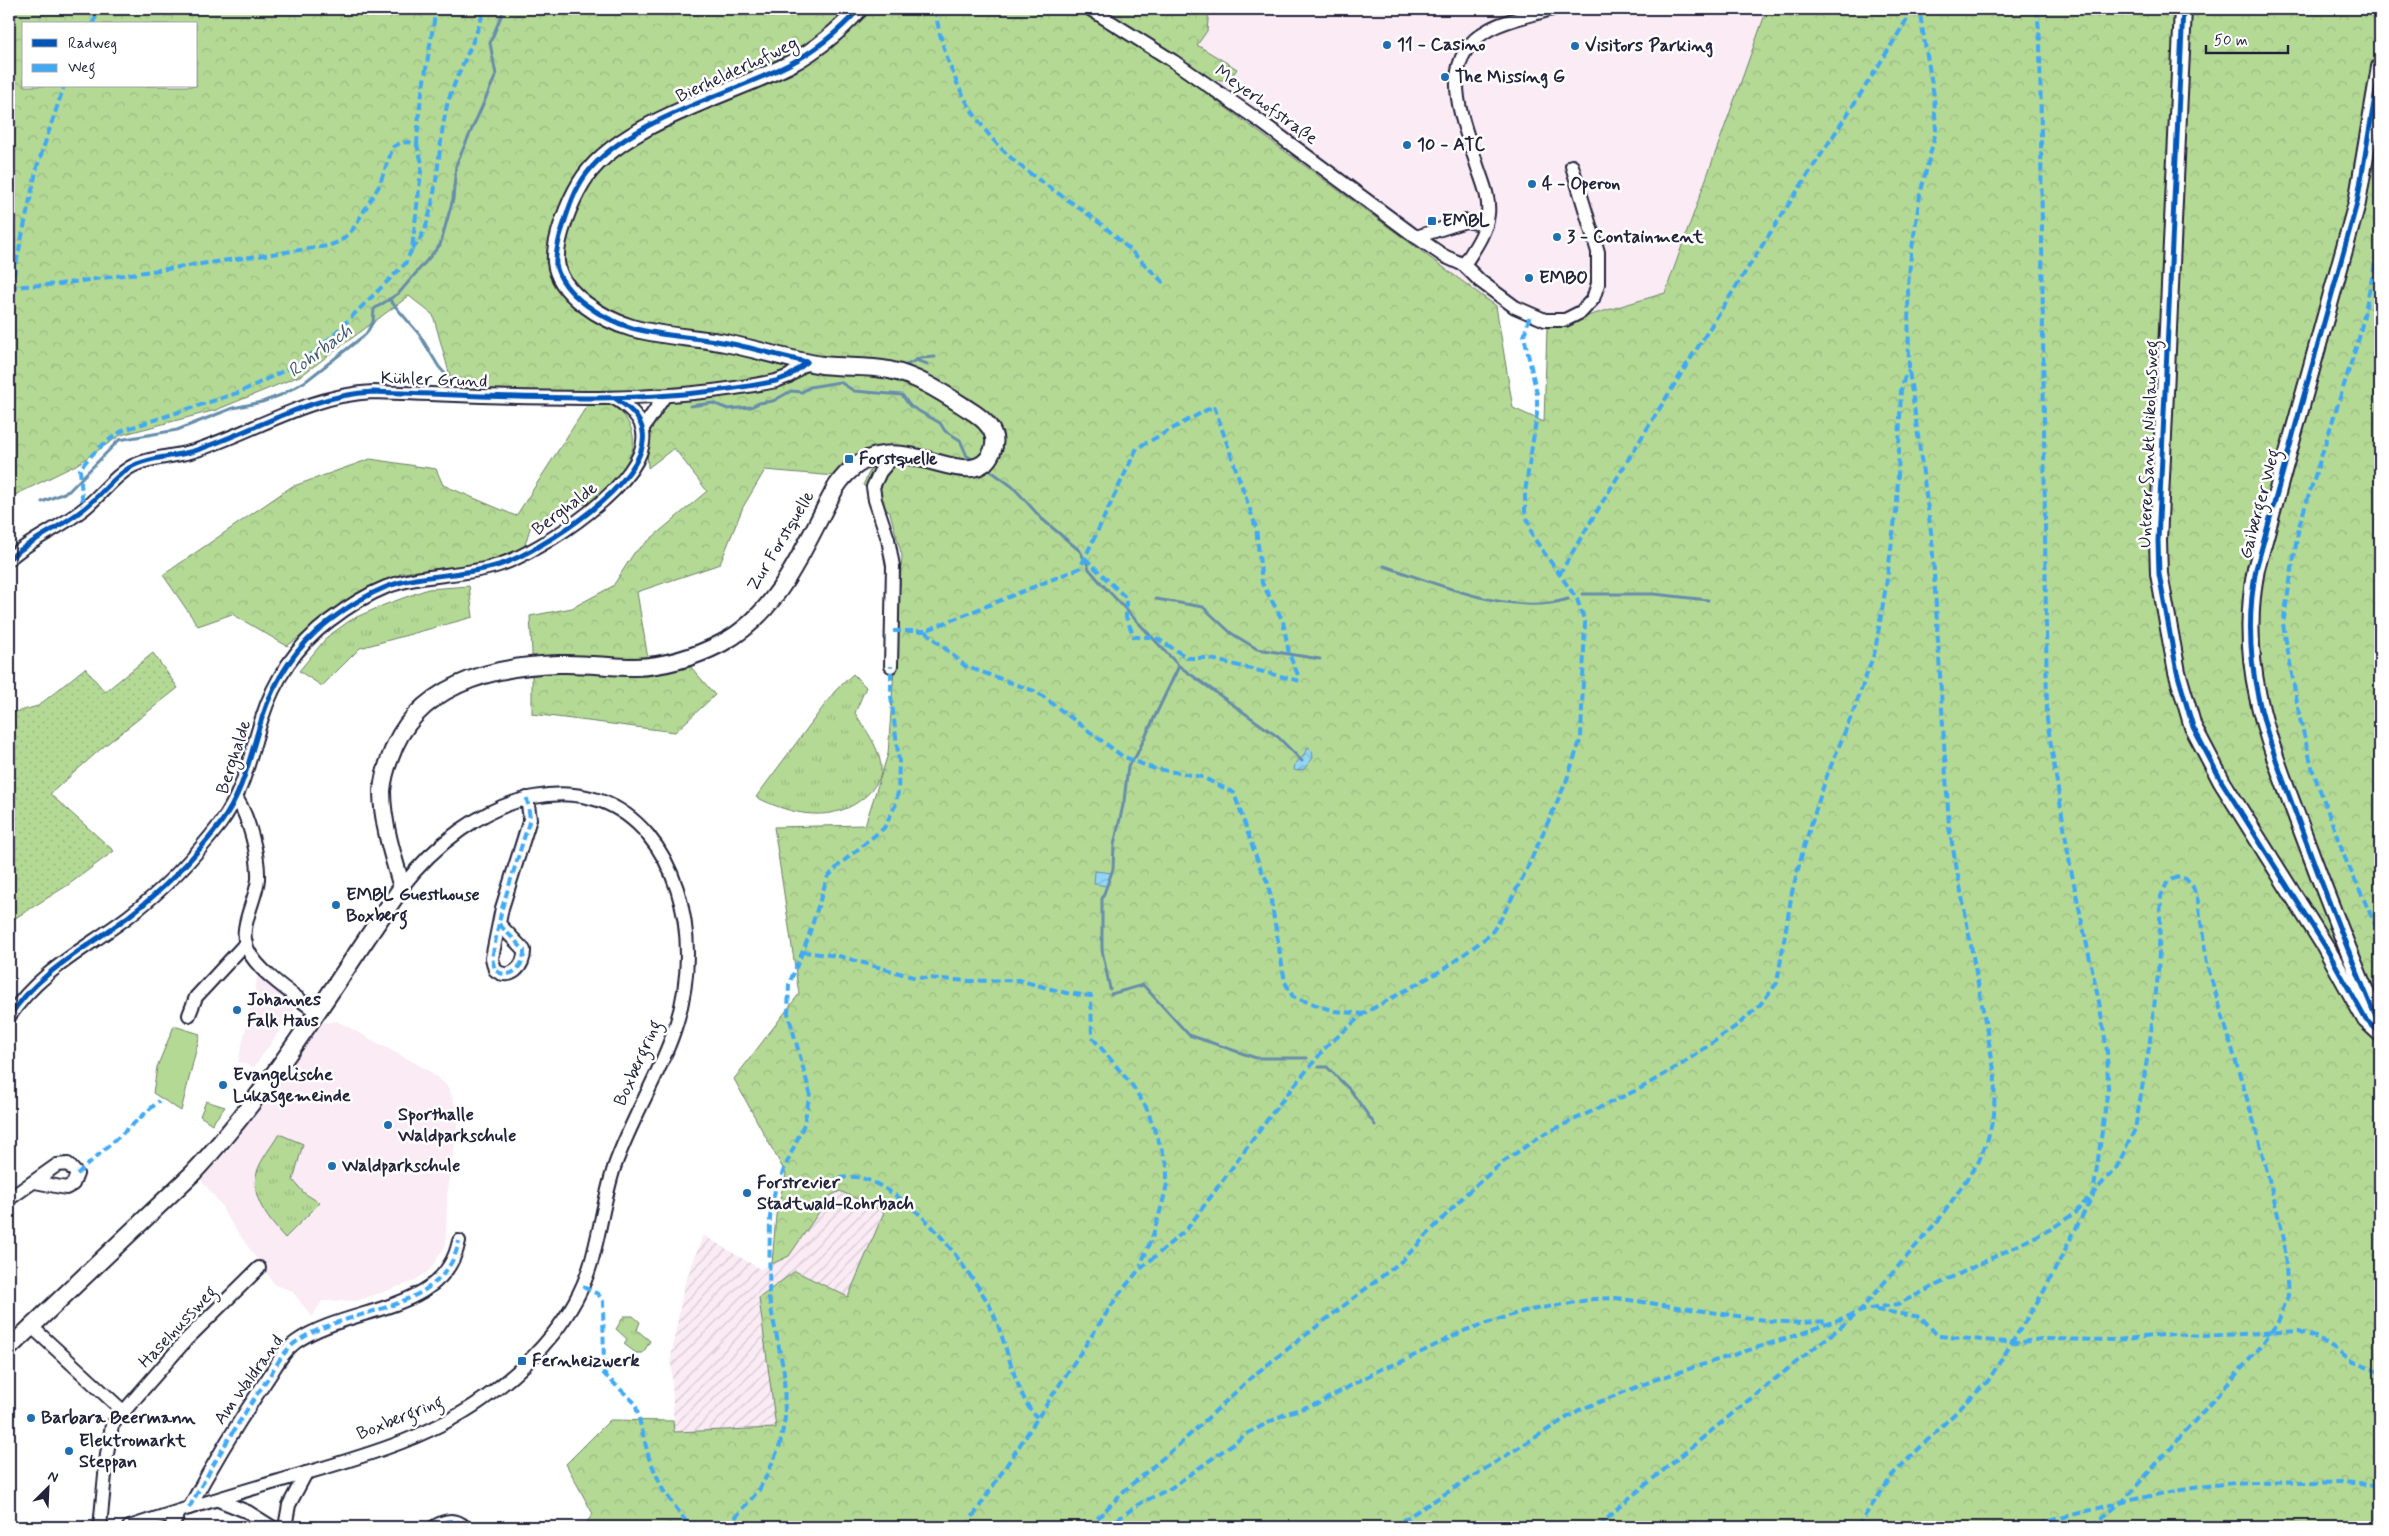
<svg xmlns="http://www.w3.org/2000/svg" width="2389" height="1536" viewBox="0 0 2389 1536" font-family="Mynerve,sans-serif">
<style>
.built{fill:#faebf5}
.industrial{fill:url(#industrial-furrows)}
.grass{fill:#b4d995;stroke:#6b7e68}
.forest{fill:url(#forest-crowns);stroke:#6b7e68;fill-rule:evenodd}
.park{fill:url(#park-tufts);stroke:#6b7e68}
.garden{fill:url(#garden-dots);stroke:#6b7e68}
.water{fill:url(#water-waves);stroke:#668daa}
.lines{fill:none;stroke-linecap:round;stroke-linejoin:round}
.stream{stroke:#668daa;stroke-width:3}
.minor-casing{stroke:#22223b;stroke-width:16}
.tertiary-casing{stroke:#22223b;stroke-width:20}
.minor{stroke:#fff;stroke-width:12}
.tertiary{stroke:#fff;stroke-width:16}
.quiet{stroke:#3fa9f5;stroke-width:4;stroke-dasharray:8 4;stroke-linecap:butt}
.cycleway-casing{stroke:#fff;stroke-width:8}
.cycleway{stroke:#0057b8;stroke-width:5}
.poi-dot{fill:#1f6fb2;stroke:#fff;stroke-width:2}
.labels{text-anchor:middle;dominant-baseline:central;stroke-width:5;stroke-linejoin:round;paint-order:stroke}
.poi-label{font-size:18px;font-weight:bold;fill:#22223b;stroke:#fff;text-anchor:start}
.street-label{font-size:18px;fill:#22223b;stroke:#fff}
.water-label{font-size:19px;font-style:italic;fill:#445872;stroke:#fff}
</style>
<defs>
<pattern id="industrial-furrows" width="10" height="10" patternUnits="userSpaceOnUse" patternTransform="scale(1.25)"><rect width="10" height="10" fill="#faebf5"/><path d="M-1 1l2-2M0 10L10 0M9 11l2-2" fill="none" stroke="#d6c9d3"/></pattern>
<pattern id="forest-crowns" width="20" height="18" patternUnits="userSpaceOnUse" patternTransform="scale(1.25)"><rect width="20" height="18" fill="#b4d995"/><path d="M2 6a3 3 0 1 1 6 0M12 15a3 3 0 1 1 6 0" fill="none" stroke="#9aba81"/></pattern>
<pattern id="park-tufts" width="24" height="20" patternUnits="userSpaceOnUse" patternTransform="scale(1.25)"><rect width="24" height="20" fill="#b4d995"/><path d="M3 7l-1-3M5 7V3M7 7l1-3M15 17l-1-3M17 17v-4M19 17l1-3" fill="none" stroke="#9aba81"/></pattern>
<pattern id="garden-dots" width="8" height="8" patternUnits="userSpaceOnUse" patternTransform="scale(1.25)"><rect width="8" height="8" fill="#b4d995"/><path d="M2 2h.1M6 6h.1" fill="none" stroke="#9aba81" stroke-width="1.8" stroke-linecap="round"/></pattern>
<pattern id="water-waves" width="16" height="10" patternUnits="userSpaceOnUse" patternTransform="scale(1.25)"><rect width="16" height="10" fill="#93d5f4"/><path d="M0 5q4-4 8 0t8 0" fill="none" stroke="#7eb7d2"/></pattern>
</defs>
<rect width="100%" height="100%" fill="#fff"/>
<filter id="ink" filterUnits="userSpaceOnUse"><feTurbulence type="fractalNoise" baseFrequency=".02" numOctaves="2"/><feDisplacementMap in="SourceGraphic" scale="10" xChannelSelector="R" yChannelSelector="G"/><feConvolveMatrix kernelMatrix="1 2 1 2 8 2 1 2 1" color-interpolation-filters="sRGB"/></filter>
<g filter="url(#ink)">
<g class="built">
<polygon points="1209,9 1767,9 1664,293 1547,328 1496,306 1206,94 1217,79 1197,45 1207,31"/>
<polygon points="258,975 298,1005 254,1067 238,1062"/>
<polygon points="337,1021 428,1070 448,1087 459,1115 447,1197 446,1245 430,1270 412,1282 357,1301 322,1301 312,1317 292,1291 275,1285 225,1214 222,1206 200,1179 230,1148 321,1023"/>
</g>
<polygon class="industrial" points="840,1191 884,1212 848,1297 795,1271 773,1397 776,1428 674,1432 671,1358 684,1286 703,1235 760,1269 789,1256 830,1196"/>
<g class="grass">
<polygon points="174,1026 200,1034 181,1111 153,1093 157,1067"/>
<polygon points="206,1101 225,1107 212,1124 200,1116"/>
</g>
<g class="forest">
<path d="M9 9H1209L1207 31 1197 45 1237 69 1229 80H1217L1207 94 1496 306 1513 408 1544 422 1547 328 1665 293 1767 9H2380V1527H583L593 1514 566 1464 610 1420 673 1421 674 1432 776 1428 759 1298 795 1271 848 1297 884 1212 840 1191 830 1196 789 1256 772 1264 776 1215 786 1174 734 1079 799 994 774 827 865 825 888 754 902 556 890 513 863 485 873 464 835 476 765 470 743 507 720 564 637 592 650 671 690 666 715 695 675 732 532 714V652L530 616 572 608 613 586 634 553 707 491 674 448 648 468 646 429 665 400 640 395 464 388 465 379 450 376 433 315 409 296 302 375 216 410 121 435 76 465 9 498ZM24 24H196V86H24Z"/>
<path d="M588 404 615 406C657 446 618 474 589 505L569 501 531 525 524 548 481 563 402 573 353 597 287 646 232 614 198 626 163 575 291 487 370 459 436 469 443 485 516 516Z"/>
</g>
<g class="park">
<polygon points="469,586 473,617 360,648 322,686 299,671 327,637 352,619 384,605 428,589"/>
<path d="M853 674 866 687 855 713C865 729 881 749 881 769 882 779 873 788 867 795 834 825 791 815 756 797L835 691Z"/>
<path d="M279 1134 303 1144 293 1180 304 1193 320 1203 285 1238C270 1221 249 1197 257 1172 261 1159 272 1146 279 1134Z"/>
<polygon points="624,1316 633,1316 640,1322 637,1330 650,1341 643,1353 636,1353 624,1344 627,1339 616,1329"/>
</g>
<polygon class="garden" points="153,653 178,688 103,747 50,794 114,851 68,885 9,922 9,714 38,706 85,668 105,692"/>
<g class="water">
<polygon points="1308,747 1312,751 1313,758 1304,769 1297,771 1294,770 1295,764 1302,758"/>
<polygon points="1095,871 1112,873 1107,886 1094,884"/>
</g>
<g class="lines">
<g class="stream">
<polyline points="389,299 419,334 439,367 448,377"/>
<polyline points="916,360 927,364"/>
<polyline points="903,367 920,358 935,357"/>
<polyline points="690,406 713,403 728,409 751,407 759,403 773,401 791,391 802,392 810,387 840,382 854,391 902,395 910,406 940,423 945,431 960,440 967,456 974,460"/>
<polyline points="988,469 1013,487 1042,519 1080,551 1083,557"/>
<polyline points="42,502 69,491 119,440 177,430 233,408 262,402 281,395 306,381 366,334 373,322 374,309 399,293 440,245 453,199 456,165 496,75 490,43 504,9"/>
<polyline points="9,516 12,515"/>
<polyline points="1086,561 1089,569 1101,583 1179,666 1278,737 1302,761"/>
<path d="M1384 566C1438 584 1512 617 1568 599"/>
<polyline points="1582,594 1654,594 1708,600"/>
<polyline points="1156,599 1203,607 1231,633 1257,649 1320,659"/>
<polyline points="1110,989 1102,950 1102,899 1113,869 1114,845 1124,801 1128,766 1136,756 1179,666"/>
<polyline points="1111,994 1143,985 1189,1035 1256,1058 1307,1058"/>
<polyline points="1319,1067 1327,1067 1351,1091 1375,1125"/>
</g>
<g class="minor-casing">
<g id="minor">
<polyline points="1090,9 1173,61 1261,122 1412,234 1444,256 1464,265 1480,281 1515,307 1545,320 1565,320 1581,312 1593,299 1598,284 1598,252 1572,166"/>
<polyline points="1416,237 1466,221 1486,225"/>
<path d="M1464 265C1474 249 1486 233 1488 214 1490 196 1481 179 1476 162 1462 118 1435 58 1490 29 1509 19 1531 15 1552 9"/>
<polyline points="643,428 664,397"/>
<path d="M9 559C31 539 58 529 81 511 98 499 111 479 129 468 147 457 174 457 194 451 255 431 309 395 373 392 508 396 643 408 776 381L789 376 807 362"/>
<polyline points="891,666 893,566 888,539 875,500 873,487 880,472 896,453"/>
<path d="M237 799C249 818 259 856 258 879 256 901 237 929 248 950 259 973 296 996 316 1012"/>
<path d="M499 924 524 950C525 966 510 982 495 970L492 958 502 908 530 819 527 798"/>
<polyline points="189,1015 196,997 246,943"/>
<path d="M9 1017C39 971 87 948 129 916 163 890 194 858 220 824 244 792 250 755 262 718 274 680 297 645 329 621 346 608 366 595 386 587 423 573 462 577 499 565 540 552 651 481 643 432 641 417 628 407 616 399"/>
<polyline points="9,1199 57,1165 68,1164 77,1174 73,1184 66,1188 35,1182"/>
<polyline points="31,1326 124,1412"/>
<polyline points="218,1500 248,1512 272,1527"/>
<path d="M189 1508C213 1464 238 1422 266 1381 275 1368 283 1351 296 1342 348 1305 444 1315 459 1241"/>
<polyline points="100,1527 107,1454 112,1425 186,1340 259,1268"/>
<path d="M129 1527C179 1511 229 1495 279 1481 353 1459 432 1440 494 1391 536 1359 576 1315 591 1263 600 1232 604 1199 614 1168 641 1091 687 1041 687 954 687 866 634 777 534 797 482 807 433 846 402 887"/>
<polyline points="171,1527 180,1511"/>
<polyline points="285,1527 289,1505 306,1473"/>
<path d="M434 1527C445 1520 455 1518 465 1527"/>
</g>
</g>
<g class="tertiary-casing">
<g id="tertiary">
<polyline points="2183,9 2158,541 2159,574 2177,672 2193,727 2222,782 2325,946 2366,1020 2380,1033"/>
<path d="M2380 67 2357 203 2256 569C2237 668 2269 742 2303 833 2327 898 2353 963 2380 1027"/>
<path d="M9 1348 193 1173C271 1090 336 981 402 887 393 857 382 822 382 791 383 780 386 768 390 758 414 686 491 666 559 664 585 663 610 667 635 667 665 666 695 657 722 643 780 613 806 542 836 487 888 408 969 504 992 452 1001 432 983 418 968 409 943 393 918 376 889 370 867 365 844 368 822 365 788 360 754 348 720 342 691 337 660 336 632 328 604 320 559 294 556 262 554 240 570 201 581 183 615 124 732 94 790 64 816 50 839 31 859 9"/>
</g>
</g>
<use href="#minor" class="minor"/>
<use href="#tertiary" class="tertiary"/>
<g class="quiet">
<path d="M935 9C944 67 971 125 1018 164 1044 185 1074 203 1101 224 1124 243 1144 264 1165 284"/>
<polyline points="92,24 100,9"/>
<polyline points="417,145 419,111 436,9"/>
<polyline points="2380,241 2359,338 2299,526 2283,624 2300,719 2313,771 2345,858 2380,935"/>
<path d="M412 249C439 225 437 139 448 102 458 70 476 41 484 9"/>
<path d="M9 287 60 284 328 246 341 241 353 229 379 186 393 147 400 143 409 142 417 145 422 163 412 249 405 264 329 339 302 362 240 392 124 430C107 440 93 452 80 469L83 510"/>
<polyline points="11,287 37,167 64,86"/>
<polyline points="1085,558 1126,598 1126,617 1134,637 1155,637 1188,658 1207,658 1300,681"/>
<path d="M1559 575C1626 461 1696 349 1767 238 1816 161 1867 87 1913 9"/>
<polyline points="893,631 925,631 1080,568 1137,448 1214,406 1256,527 1262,583 1283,621 1289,654 1298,675"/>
<polyline points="925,631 965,666 1037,692 1122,756 1152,768 1202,777 1234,793 1259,865 1268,883 1285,982 1293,997 1334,1011 1363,1014"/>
<path d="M499 924 524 950C525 966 510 982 495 970L492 958 502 908 530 819 527 798"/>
<polyline points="802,952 839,956 913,977 970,981 1018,980 1066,993 1091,996 1092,1037 1131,1084 1146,1107 1167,1164 1167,1184 1162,1205 1153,1235 1140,1266"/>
<polyline points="77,1174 159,1101"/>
<path d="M839 1179C858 1172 876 1183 892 1193 927 1216 945 1240 969 1274 978 1287 987 1299 993 1313 1005 1338 1018 1402 1037 1417"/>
<polyline points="583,1287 598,1294 603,1301 604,1374 635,1403 649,1458 663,1490 690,1527"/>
<polyline points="1876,1310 1921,1317 1938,1336 2017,1343 2041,1339 2116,1340 2172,1334 2203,1336 2299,1331 2318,1338 2353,1362 2380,1372"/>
<path d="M189 1508C213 1464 238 1422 266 1381 275 1368 283 1351 296 1342 348 1305 444 1315 459 1241"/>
<path d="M434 1527C445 1520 455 1518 465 1527"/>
<polyline points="727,1527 759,1490 767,1475 780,1445 785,1418 784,1372 769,1299 770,1217 775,1190 804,1124 810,1093 788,1013 789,984 807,941 827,878 840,864 884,828 895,806 898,792 899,761 891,696 891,666"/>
<polyline points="966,1527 1119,1294 1138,1271 1187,1229 1276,1108 1326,1047 1363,1014 1444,969 1490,935 1502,917 1526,871 1566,782 1581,738 1585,622 1577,599 1533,537 1525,511 1525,492 1537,414 1537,394 1524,336 1530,315"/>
<polyline points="1089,1527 1125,1490 1182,1442 1254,1375 1403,1260 1467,1193 1503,1162 1544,1134 1641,1088 1682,1064 1739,1024 1759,1006 1777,983 1792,892 1803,850 1826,778 1855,707 1875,651 1886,586 1897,504 1901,390 1905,375 1909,370"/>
<polyline points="1107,1527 1139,1504 1171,1488 1248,1433 1287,1413 1319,1403 1381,1369 1401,1362 1466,1330 1524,1311 1594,1299 1616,1298 1771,1321 1802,1323 1827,1321"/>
<polyline points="1392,1527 1579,1410 1657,1379 1800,1334 1865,1310 1898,1304 2051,1229 2075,1213 2117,1167 2135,1129 2149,1048 2158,975 2161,896 2168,881 2179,877 2186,879 2193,887 2198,901 2207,964 2258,1136 2284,1239 2288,1296 2278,1322 2258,1350 2124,1500 2091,1527"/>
<polyline points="1599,1527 1621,1505 1755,1395 1857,1314 1941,1217 1979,1161 1988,1138 1994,1115 1995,1075 1949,827 1932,539 1909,370 1908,285 1911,255 1920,195 1936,131 1934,96 1919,9"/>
<polyline points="1857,1527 1895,1472 1988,1381 2044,1291 2093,1195 2108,1089 2107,1051 2099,1002 2070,865 2047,720 2040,42 2037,9"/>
<path d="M2027 1527C2091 1510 2157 1491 2224 1484 2275 1479 2329 1483 2380 1485"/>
</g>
<g class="cycleway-casing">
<g id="cycleway">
<polyline points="2183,9 2158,541 2159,574 2177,672 2193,727 2222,782 2325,946 2366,1020 2380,1033"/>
<path d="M2380 67 2357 203 2256 569C2237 668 2269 742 2303 833 2327 898 2353 963 2380 1027"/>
<path d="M807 362C778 356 751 347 722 342 693 337 661 336 632 328 605 320 563 296 556 265 555 255 558 245 560 236 567 214 573 191 587 173 629 119 729 95 788 65 815 51 839 31 859 9"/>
<path d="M9 559C31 539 58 529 81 511 98 499 111 479 129 468 147 457 174 457 194 451 255 431 309 395 373 392 508 396 643 408 776 381L789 376 807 362"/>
<path d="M9 1017C39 971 87 948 129 916 163 890 194 858 220 824 244 792 250 755 262 718 274 680 297 645 329 621 346 608 366 595 386 587 423 573 462 577 499 565 540 552 651 481 643 432 641 417 628 407 616 399"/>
</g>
</g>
<use href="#cycleway" class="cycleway"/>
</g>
</g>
<g class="poi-dot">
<circle cx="1387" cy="45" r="5"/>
<circle cx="1575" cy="46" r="5"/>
<circle cx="1445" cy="77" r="5"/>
<circle cx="1407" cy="145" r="5"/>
<circle cx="1532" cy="184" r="5"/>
<rect x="1427" y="216" width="10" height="10" rx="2.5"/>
<circle cx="1557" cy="237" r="5"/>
<circle cx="1529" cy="278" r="5"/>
<rect x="844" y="454" width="10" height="10" rx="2.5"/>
<circle cx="336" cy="905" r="5"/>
<circle cx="237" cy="1010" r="5"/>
<circle cx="223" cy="1085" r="5"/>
<circle cx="388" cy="1125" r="5"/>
<circle cx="332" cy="1166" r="5"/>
<circle cx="747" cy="1193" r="5"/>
<rect x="517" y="1356" width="10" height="10" rx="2.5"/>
<circle cx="31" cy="1418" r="5"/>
<circle cx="69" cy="1451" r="5"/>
</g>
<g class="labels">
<g class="poi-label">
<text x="1397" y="45">11 - Casino</text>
<text x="1585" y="46">Visitors Parking</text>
<text x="1455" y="77">The Missing G</text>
<text x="1417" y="145">10 - ATC</text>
<text x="1542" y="184">4 - Operon</text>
<text x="1442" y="221">EMBL</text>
<text x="1567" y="237">3 - Containment</text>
<text x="1539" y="278">EMBO</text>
<text x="859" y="459">Forstquelle</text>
<text x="346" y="895">EMBL Guesthouse<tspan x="346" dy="21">Boxberg</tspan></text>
<text x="247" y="1000">Johannes<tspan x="247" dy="21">Falk Haus</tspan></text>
<text x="233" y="1075">Evangelische<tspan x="233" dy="21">Lukasgemeinde</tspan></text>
<text x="398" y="1115">Sporthalle<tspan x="398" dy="21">Waldparkschule</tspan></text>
<text x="342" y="1166">Waldparkschule</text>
<text x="757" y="1183">Forstrevier<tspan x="757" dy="21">Stadtwald-Rohrbach</tspan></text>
<text x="532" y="1361">Fernheizwerk</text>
<text x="41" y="1418">Barbara Beermann</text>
<text x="79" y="1441">Elektromarkt<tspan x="79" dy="21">Steppan</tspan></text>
</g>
<g class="street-label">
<text transform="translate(737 70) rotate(-25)">Bierhelderhofweg</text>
<text transform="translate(1266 105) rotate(36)">Meyerhofstraße</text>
<text transform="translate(434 380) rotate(2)">Kühler Grund</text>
<text transform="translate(2149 444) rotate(-88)">Unterer Sankt Nikolausweg</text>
<text transform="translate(2260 504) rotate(-75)">Gaiberger Weg</text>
<text transform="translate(565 509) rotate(-37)">Berghalde</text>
<text transform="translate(781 541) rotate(-59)">Zur Forstquelle</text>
<text transform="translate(234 757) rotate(-72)">Berghalde</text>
<text transform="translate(638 1063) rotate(-66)">Boxbergring</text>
<text transform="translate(178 1327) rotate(-47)">Haselnussweg</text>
<text transform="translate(249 1380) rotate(-54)">Am Waldrand</text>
<text transform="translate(400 1418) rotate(-22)">Boxbergring</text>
</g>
<g class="water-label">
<text transform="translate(320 351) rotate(-37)">Rohrbach</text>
</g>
</g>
<rect width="2389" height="1536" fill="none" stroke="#fff" stroke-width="30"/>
<rect x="15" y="15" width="2359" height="1506" fill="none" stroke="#22223b" stroke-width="2" filter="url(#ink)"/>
<rect x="22" y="22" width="175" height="65" fill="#ffffff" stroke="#a7a7b1"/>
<rect x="32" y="39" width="25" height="8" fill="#0057b8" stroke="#a7a7b1"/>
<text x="68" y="48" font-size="15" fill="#22223b">Radweg</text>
<rect x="32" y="64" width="25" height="8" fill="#3fa9f5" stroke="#a7a7b1"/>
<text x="68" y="72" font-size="15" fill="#22223b">Weg</text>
<g transform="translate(48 1488) rotate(24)" stroke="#ffffff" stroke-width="4" paint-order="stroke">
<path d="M0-4L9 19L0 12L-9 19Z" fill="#22223b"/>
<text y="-8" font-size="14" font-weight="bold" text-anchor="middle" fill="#22223b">N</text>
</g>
<path d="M2206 45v8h82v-8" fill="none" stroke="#22223b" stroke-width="2.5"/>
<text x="2214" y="45" font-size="15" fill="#22223b" stroke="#ffffff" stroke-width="4" paint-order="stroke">50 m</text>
</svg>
